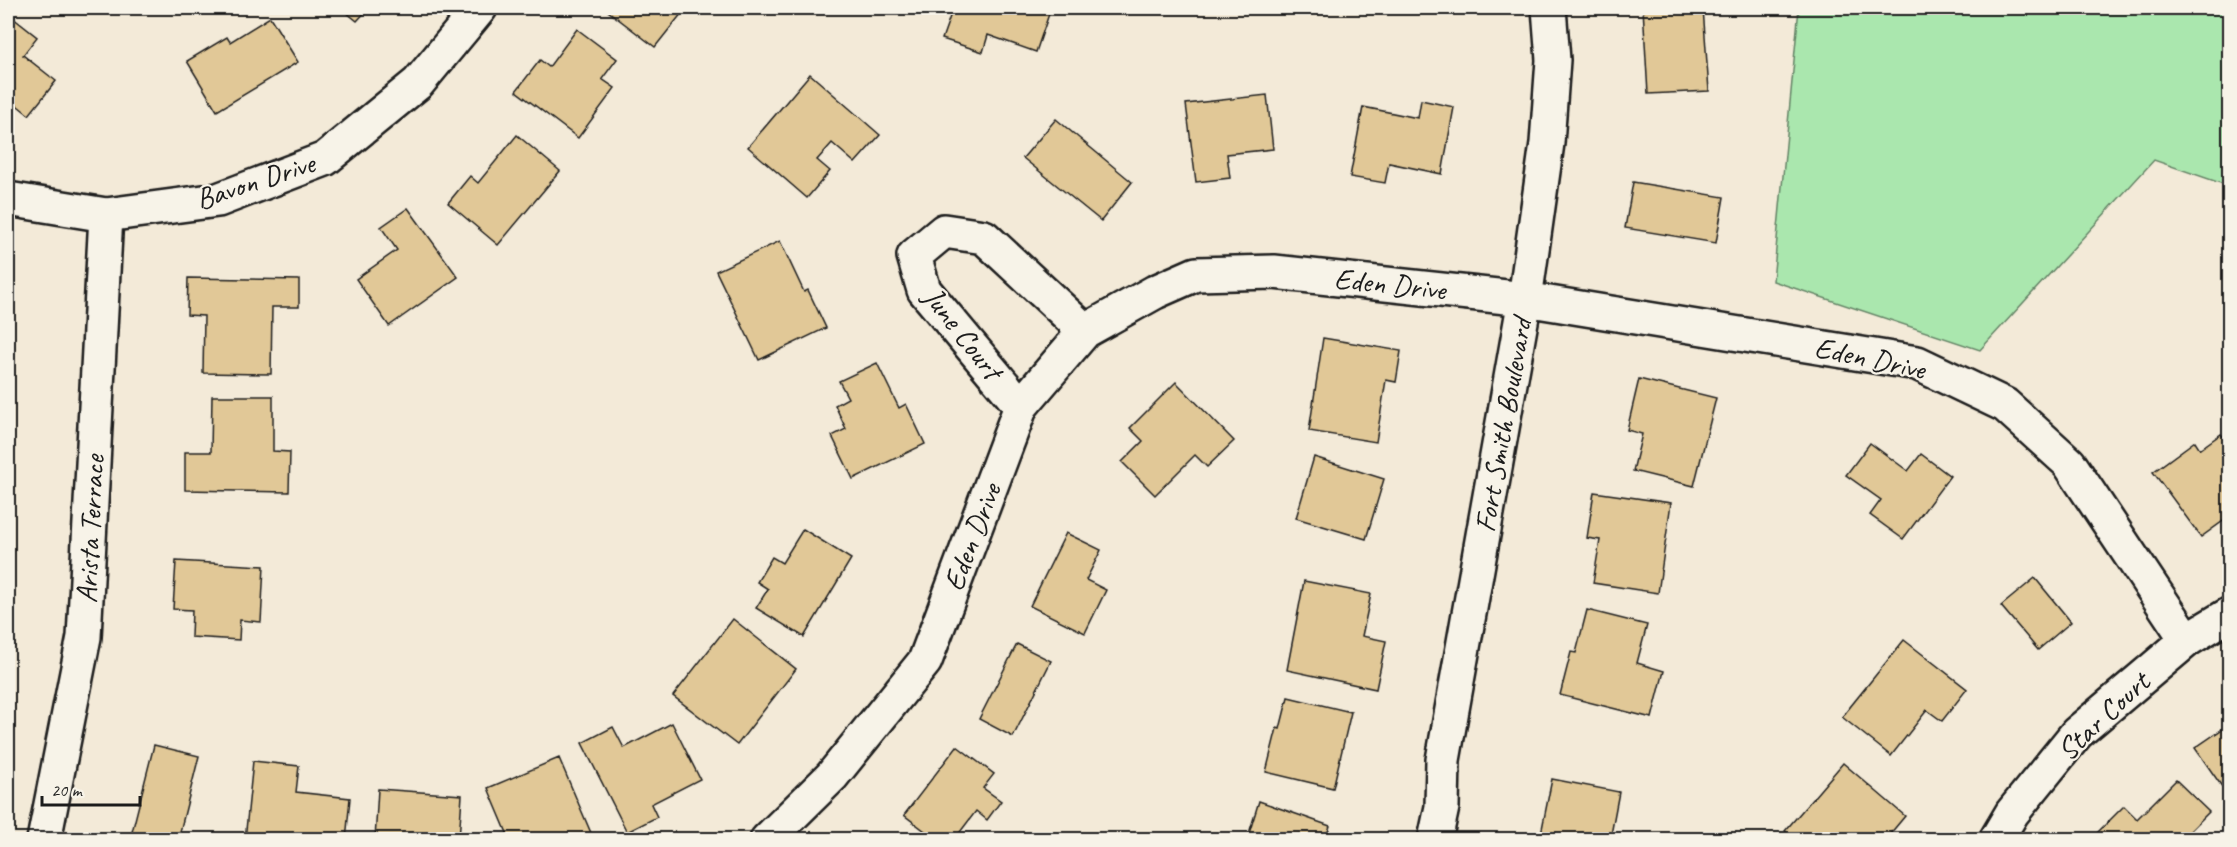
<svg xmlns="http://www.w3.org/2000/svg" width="2237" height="847" viewBox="0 0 2237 847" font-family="Caveat,sans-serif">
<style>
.green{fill:#aae7ae;stroke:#638265;stroke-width:1.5}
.building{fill:#e1c897;stroke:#1c1c1c;stroke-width:1.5}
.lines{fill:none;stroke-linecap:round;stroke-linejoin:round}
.minor-casing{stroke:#1c1c1c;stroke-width:38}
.minor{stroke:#f7f3e8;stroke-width:33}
.labels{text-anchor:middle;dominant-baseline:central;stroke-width:4.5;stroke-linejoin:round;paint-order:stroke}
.street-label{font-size:30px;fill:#1c1c1c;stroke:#f7f3e8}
</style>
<rect width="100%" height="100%" fill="#f3ead8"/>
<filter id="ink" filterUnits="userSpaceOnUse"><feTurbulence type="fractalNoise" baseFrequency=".0167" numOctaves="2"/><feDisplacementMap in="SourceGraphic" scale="12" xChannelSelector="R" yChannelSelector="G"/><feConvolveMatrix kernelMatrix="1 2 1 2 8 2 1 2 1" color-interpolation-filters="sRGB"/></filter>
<g filter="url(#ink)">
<polygon class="green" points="1799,8 2229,8 2229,186 2154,160 1980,350 1773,281"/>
<g class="building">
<polygon points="341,8 369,8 357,21"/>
<polygon points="604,8 686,8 655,47"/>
<polygon points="953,8 1051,8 1036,52 988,35 983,52 942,39"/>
<polygon points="1643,8 1703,8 1709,91 1648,94"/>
<polygon points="8,14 37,37 23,55 56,81 29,115 8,98"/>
<polygon points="270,17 298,62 217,111 187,61 227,37 230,42"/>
<polygon points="577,29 617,59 602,79 615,88 578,138 516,91 540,60 549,67"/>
<polygon points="810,74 880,135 855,163 832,143 817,160 830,171 807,198 748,147"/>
<polygon points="1267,95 1273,149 1227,154 1230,178 1196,182 1186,104"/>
<polygon points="1421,100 1454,107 1442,174 1389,163 1385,183 1350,177 1363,107 1418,118"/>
<polygon points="1056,119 1132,182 1101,221 1023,158"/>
<polygon points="517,135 560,171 498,245 448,203 470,176 478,183"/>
<polygon points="1633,182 1724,197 1716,243 1625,228"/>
<polygon points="408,208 458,277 389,326 356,279 397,250 381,227"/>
<polygon points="780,241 804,292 808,290 826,328 759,360 716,271"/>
<polygon points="188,278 299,280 299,307 272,307 271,374 203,373 204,316 187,315"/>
<polygon points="1323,338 1401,351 1396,382 1386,380 1376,442 1309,431"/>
<polygon points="877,363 899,408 906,404 925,444 853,479 832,436 846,429 835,405 848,398 839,381"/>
<polygon points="1639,379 1716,398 1694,486 1633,471 1642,434 1627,430"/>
<polygon points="1176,382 1234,441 1207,467 1195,455 1155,495 1122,462 1143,441 1130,428"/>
<polygon points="212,396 273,396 273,451 290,452 289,492 185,490 185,452 211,452"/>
<polygon points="2221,434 2230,446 2230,516 2201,537 2153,472 2195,441 2200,449"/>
<polygon points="1870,443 1908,471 1921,454 1950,476 1903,539 1870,515 1881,500 1846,475"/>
<polygon points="1314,457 1384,479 1366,539 1296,518"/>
<polygon points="1594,492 1671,503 1658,593 1593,583 1600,540 1587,538"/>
<polygon points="803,529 851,559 804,637 756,608 768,589 757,582 772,557 782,563"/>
<polygon points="1066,533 1101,550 1086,580 1106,590 1085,633 1030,606"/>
<polygon points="176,561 264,566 261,622 240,620 239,640 191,637 192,610 173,609"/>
<polygon points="2035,578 2071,622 2038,650 2001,606"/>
<polygon points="1304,581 1371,594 1362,636 1386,641 1376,689 1287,670"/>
<polygon points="1587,610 1647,625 1637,663 1664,671 1652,718 1560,695 1571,652 1576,653"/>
<polygon points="733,619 796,669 737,745 673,696"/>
<polygon points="1904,640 1967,689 1942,721 1927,710 1891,756 1842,717"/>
<polygon points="1017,644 1051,661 1013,737 979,719"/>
<polygon points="1288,697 1351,712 1333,788 1266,772 1277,728 1280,729"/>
<polygon points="672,723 700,779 651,804 657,817 627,832 582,743 613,727 624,748"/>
<polygon points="2227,726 2230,729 2230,798 2195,748"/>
<polygon points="154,745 199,756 178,840 130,840"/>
<polygon points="957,746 994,774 983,788 1001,801 987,820 976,811 954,840 937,840 904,815"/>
<polygon points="559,758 594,840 557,840 556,837 549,840 510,840 488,788"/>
<polygon points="253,761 299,766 296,792 350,798 346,840 245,840"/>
<polygon points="1843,763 1905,816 1885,840 1878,840 1874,836 1872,840 1795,840 1785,831"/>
<polygon points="1552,779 1619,792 1610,840 1530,840 1532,833 1541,834"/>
<polygon points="2176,780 2209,812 2184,837 2186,840 2104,840 2097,833 2124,806 2137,819"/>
<polygon points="378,789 462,795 459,840 375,840"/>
<polygon points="1259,801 1330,826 1325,840 1247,840"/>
</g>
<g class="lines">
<g class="minor-casing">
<g id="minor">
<polyline points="8,199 106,215 218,200 325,159 418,83 480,8"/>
<polyline points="1021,406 924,290 914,256 944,231 984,237 1085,331"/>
<polyline points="44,840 84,637 106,215"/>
<polyline points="767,840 832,776 925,661 1021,406 1085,331 1155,292 1196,274 1274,272 1525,299 1917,363 2005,405 2069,463 2187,640"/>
<polyline points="1435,840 1442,807 1443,760 1525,299 1547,143 1553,60 1549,8"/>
<polyline points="1996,840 2012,813 2077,733 2187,640 2230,614"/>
</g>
</g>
<use href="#minor" class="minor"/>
</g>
</g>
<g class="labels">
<g class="street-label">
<text transform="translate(255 181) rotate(-18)">Bavon Drive</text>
<text transform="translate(1390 284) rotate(6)">Eden Drive</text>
<text transform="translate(963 333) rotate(52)">June Court</text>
<text transform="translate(1870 358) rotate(12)">Eden Drive</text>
<text transform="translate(1503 425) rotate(-80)">Fort Smith Boulevard</text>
<text transform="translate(90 529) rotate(-87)">Arista Terrace</text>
<text transform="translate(972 537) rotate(-69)">Eden Drive</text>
<text transform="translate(2103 716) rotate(-43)">Star Court</text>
</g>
</g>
<rect width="2237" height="847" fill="none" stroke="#f7f3e8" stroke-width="30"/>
<rect x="15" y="15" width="2207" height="817" fill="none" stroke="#1c1c1c" stroke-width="2" filter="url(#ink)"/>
<path d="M42 796v9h98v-9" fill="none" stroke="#1c1c1c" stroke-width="3"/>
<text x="51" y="796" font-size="18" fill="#1c1c1c" stroke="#f7f3e8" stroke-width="4.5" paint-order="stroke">20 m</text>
</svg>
